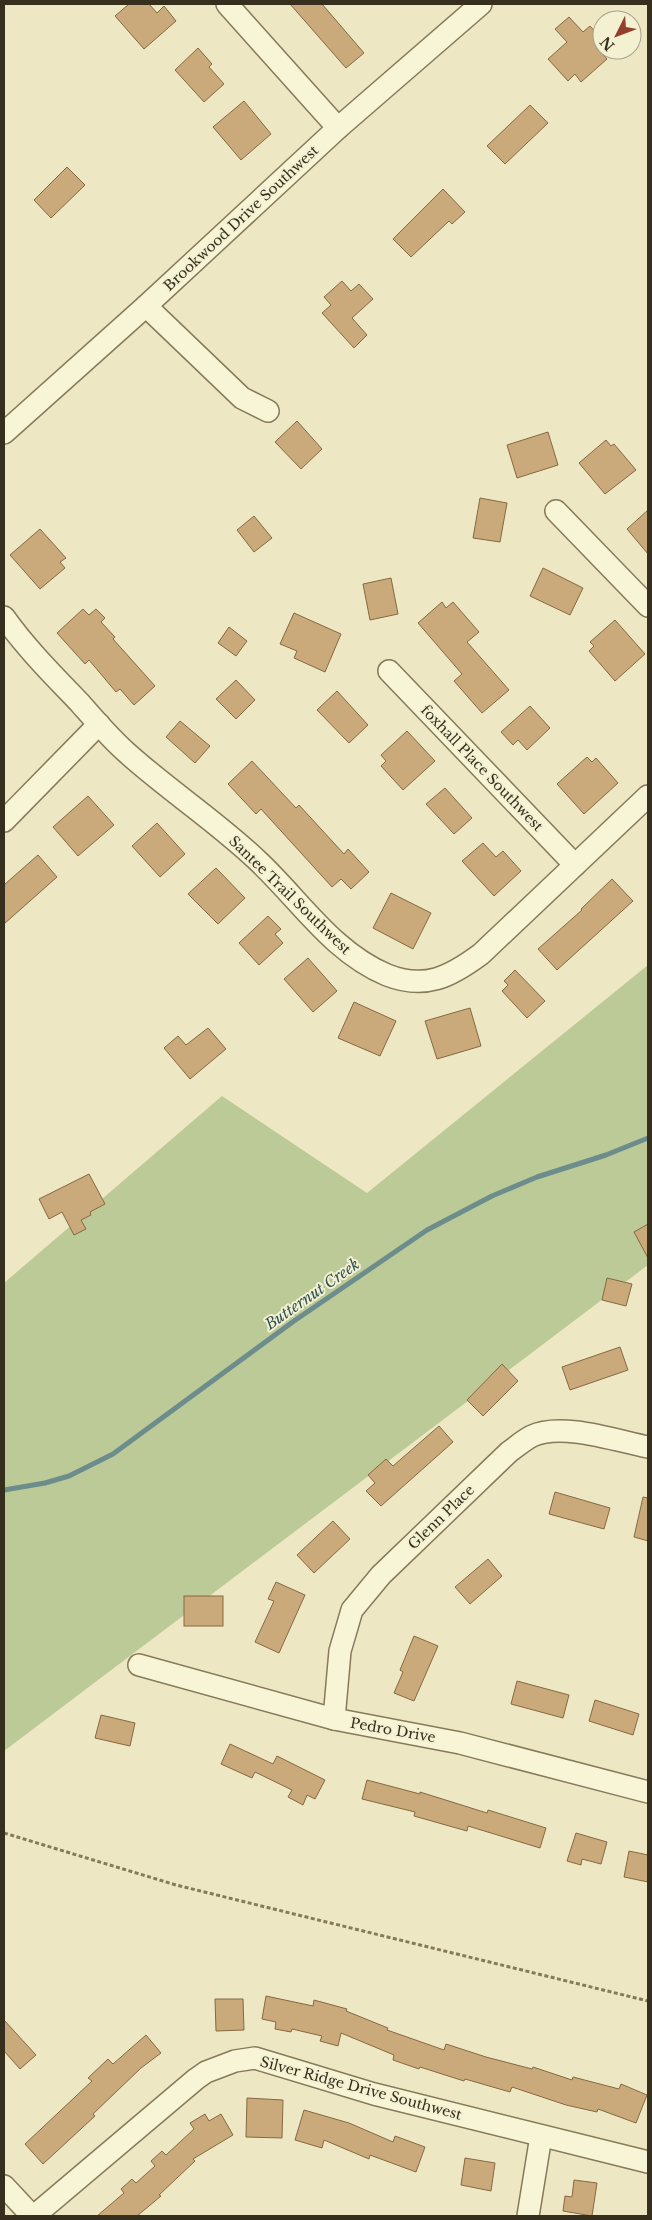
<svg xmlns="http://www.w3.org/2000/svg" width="652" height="2220" viewBox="0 0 652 2220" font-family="'Libre Baskerville',serif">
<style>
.green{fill:#bbca97}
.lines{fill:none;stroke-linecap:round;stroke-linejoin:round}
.stream{stroke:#6c8d8b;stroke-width:5}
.building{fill:#caaa7a;stroke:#856941}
.minor-casing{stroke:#867a5a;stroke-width:24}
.path{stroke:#867a5a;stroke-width:3;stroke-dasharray:4 2.5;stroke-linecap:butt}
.minor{stroke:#f8f4d6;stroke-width:21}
.labels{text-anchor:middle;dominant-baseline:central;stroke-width:4;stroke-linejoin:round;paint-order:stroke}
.street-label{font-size:14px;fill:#372f1e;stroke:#f4f1d3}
.water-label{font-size:15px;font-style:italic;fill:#2e5156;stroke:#f4f1d3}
</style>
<rect width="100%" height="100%" fill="#ede8c3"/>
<polygon class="green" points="648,965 648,1265 4,1751 4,1283 222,1096 367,1193"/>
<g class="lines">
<polyline class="stream" points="4,1490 45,1483 69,1476 113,1454 294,1321 427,1230 492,1196 537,1177 606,1155 648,1138"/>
</g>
<g class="building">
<polygon points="129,4 149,4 157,13 164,6 176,21 144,49 115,16"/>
<polygon points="290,4 322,4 364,53 346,68"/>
<polygon points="569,17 583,32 590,26 602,39 596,47 607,59 581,82 575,74 568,81 548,59 567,42 555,29"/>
<polygon points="198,48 212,64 209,67 224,84 204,102 175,70"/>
<polygon points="244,101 271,134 241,160 213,127"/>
<polygon points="530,105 548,123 505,164 487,146"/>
<polygon points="67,167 85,185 51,218 34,200"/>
<polygon points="443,189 465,212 452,224 449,221 411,257 393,239"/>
<polygon points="342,281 351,291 359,284 373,299 352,318 367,335 354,348 322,313 331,305 324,297"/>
<polygon points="297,421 322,449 301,469 275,442"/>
<polygon points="548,432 558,465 517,478 507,445"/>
<polygon points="606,440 611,446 614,444 636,470 605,494 579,463"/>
<polygon points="480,498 507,503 500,542 473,538"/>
<polygon points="648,510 648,554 627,529"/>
<polygon points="254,516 272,538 254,552 237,530"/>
<polygon points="40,529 66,558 60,562 65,568 40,589 10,555"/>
<polygon points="543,568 583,588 570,615 530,596"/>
<polygon points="391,578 398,614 370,620 363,584"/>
<polygon points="442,602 446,608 453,602 479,632 467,642 509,690 482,713 454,681 462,674 418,623"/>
<polygon points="83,609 89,615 96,609 105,618 101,622 115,637 113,639 155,686 134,705 120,689 116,692 89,660 85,664 57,633"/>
<polygon points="294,613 341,634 325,672 294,658 297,651 280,644"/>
<polygon points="615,620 645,654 615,681 589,651 594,646 590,642"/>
<polygon points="229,627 247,641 236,656 218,643"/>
<polygon points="236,680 255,700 236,719 216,699"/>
<polygon points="337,691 368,725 349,743 317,710"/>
<polygon points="530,706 550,728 527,750 518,740 513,745 501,732"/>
<polygon points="180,721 210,746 195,763 166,737"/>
<polygon points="407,731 435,761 403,790 381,766 386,761 381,755"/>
<polygon points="587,757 592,762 596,758 618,783 584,814 557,784"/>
<polygon points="252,761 296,808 299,805 344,854 348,849 369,872 351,889 341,879 332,887 261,809 256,814 228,784"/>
<polygon points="445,788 472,818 454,834 426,804"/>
<polygon points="88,796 114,825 78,856 53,827"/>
<polygon points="157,823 185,854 160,877 132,846"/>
<polygon points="483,843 496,857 503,851 521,871 494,896 462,861"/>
<polygon points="38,855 57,877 4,924 4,885"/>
<polygon points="216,868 245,898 218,924 188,894"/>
<polygon points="612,879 633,901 557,970 538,949 582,910 581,909"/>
<polygon points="391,893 431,913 413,949 373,928"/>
<polygon points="268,916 281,929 275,934 283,943 259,965 239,943"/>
<polygon points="308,958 337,991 313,1012 284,979"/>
<polygon points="515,970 545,1001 527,1018 502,991 508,985 504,981"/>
<polygon points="354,1002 396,1021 380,1056 338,1038"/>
<polygon points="470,1008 481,1046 437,1059 425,1021"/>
<polygon points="208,1028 226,1049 190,1079 164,1048 178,1036 186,1045"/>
<polygon points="89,1174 105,1204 90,1212 91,1215 81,1220 86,1229 74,1235 62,1212 49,1219 39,1199"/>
<polygon points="648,1224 648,1258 634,1232"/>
<polygon points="607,1278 632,1284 626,1306 602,1300"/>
<polygon points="620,1347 628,1370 570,1390 562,1367"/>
<polygon points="502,1364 518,1381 483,1416 467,1400"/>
<polygon points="439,1426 453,1442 381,1506 366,1491 375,1483 368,1475 386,1459 393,1466"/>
<polygon points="555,1492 610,1508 604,1529 549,1514"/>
<polygon points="643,1497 648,1498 648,1541 634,1537"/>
<polygon points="333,1521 350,1539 314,1573 297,1555"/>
<polygon points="488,1559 502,1576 470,1604 455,1587"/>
<polygon points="276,1582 305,1595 279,1653 255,1642 274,1601 268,1599"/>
<rect x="184" y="1596" width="39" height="30"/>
<polygon points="414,1636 438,1646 414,1701 394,1693 403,1672 400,1670"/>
<polygon points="517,1681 569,1695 563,1718 511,1704"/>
<polygon points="595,1700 639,1714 633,1735 589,1721"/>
<polygon points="101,1715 135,1723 130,1746 95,1738"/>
<polygon points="230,1744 273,1764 277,1756 325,1780 315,1799 307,1795 303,1805 288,1797 292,1790 255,1772 252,1778 221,1764"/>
<polygon points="367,1780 420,1794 420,1792 487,1813 488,1810 546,1828 540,1848 468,1826 467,1831 414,1816 415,1812 362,1799"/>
<polygon points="576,1833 607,1842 601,1864 582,1859 581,1865 567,1861"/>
<polygon points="629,1851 648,1855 648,1882 624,1877"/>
<polygon points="266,1996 313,2006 314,2000 347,2009 346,2011 388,2028 387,2030 444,2050 446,2044 486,2057 532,2069 533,2067 572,2080 573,2077 619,2089 621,2084 647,2095 636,2123 598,2109 597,2112 566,2105 512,2087 510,2092 465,2079 464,2081 420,2067 419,2069 393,2060 394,2055 341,2033 338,2046 320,2041 322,2036 292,2029 291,2032 275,2029 276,2022 262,2019"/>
<polygon points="215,1999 243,1999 244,2030 216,2031"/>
<polygon points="4,2020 36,2055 20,2069 4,2051"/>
<polygon points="146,2035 161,2053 141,2068 93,2114 95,2116 43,2164 25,2144 92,2081 88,2078 108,2059 113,2064"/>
<polygon points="247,2098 283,2100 282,2138 246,2137"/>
<polygon points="304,2110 349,2123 393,2142 395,2136 425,2147 416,2172 370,2155 369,2159 324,2140 322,2148 295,2140"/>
<polygon points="205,2114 209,2121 221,2114 233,2135 193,2159 195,2161 159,2195 161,2196 137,2216 97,2216 124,2193 121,2189 132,2179 136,2183 155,2166 151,2161 162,2151 166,2155 194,2129 190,2123"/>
<polygon points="465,2158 495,2163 491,2191 461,2185"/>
<polygon points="574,2180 597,2183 592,2216 563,2211 565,2196 572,2197"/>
</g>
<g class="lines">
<g class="minor-casing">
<g id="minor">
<polyline points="227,4 338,128"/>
<polyline points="146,306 242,398 268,411"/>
<polyline points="4,433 146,306 338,128 481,4"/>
<polyline points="556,511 648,606"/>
<path d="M4 617C26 648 53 675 79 702 94 719 109 737 126 752 168 790 216 821 257 860 299 899 332 952 387 975 425 990 450 977 481 954L648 796"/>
<polyline points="389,671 575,865"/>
<polyline points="4,821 99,724"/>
<polyline points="139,1665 334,1719 460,1743 648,1792"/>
<path d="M334 1719 340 1651 352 1610 381 1575 509 1452C516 1447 524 1440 532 1436 562 1422 617 1441 648 1447"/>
<polyline points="4,2186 32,2216"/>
<polyline points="34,2216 196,2079 206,2072 235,2061 255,2058 374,2094 648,2162"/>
<polyline points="528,2216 541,2136"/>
</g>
</g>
<polyline class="path" points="4,1833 176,1885 648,2001"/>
<use href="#minor" class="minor"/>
</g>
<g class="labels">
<g class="street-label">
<text transform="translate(241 218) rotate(-43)">Brookwood Drive Southwest</text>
<text transform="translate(482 768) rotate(46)">foxhall Place Southwest</text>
<text transform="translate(290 895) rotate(44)">Santee Trail Southwest</text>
<text transform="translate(441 1517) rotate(-44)">Glenn Place</text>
<text transform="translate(393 1730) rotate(10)">Pedro Drive</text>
<text transform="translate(361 2088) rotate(15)">Silver Ridge Drive Southwest</text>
</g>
<g class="water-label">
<text transform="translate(312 1294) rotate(-35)">Butternut Creek</text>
</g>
</g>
<rect width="652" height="2220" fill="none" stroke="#372f1e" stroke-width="10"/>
<g transform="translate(617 35) rotate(228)"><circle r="24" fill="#f4f1d3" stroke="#a8a38b"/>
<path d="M0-4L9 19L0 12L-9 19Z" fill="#943f2c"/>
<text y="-8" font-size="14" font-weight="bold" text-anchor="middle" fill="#372f1e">N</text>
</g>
</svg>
